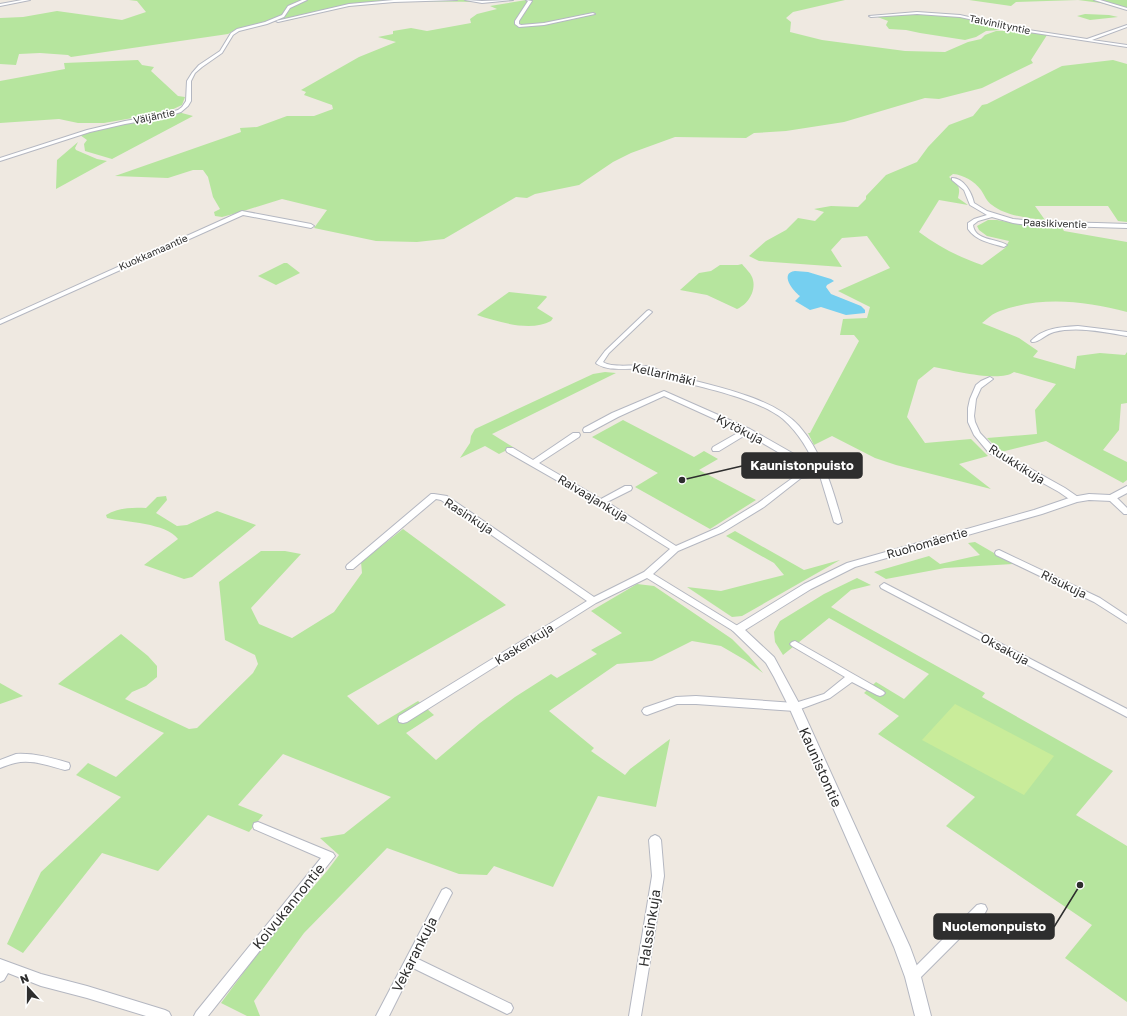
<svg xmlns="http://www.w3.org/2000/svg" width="1127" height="1016" viewBox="0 0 1127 1016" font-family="'Golos Text',sans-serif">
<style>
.green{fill:#b6e59e}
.pitch{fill:#c9ec9a}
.water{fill:#75cff0}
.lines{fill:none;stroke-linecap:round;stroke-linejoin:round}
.minor-casing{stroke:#b4b7c1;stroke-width:2}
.tertiary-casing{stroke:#b4b7c1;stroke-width:2}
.minor{fill:#fff;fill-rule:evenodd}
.tertiary{fill:#fff;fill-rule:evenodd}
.labels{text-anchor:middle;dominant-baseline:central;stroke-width:3.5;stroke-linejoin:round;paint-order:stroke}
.far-street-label{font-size:10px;fill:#2e2e2e;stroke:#fff}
.street-label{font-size:12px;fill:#2e2e2e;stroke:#fff}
.near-street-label{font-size:14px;fill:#2e2e2e;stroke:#fff}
.leader{fill:none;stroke:#2e2e2e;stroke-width:1.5}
.callout-dot{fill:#2e2e2e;stroke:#fff;stroke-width:1.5}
.callout{fill:#2e2e2e;stroke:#2e2e2e;stroke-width:1.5}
.callout-label{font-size:13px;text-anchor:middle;font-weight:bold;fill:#fff}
</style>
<rect width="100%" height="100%" fill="#efe9e1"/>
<g class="green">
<polygon points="129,0 511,0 480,2 407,1 352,5 290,20 266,22 233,31 228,34 71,57 68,55 40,53 19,54 16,65 0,64 0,18 23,17 57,11 122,20 146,12 137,1"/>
<polygon points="526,0 845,0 793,12 786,18 791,22 790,32 822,40 905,51 945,52 968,42 981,39 985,35 996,31 1023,30 1047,35 1031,60 1033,63 982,88 939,99 925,98 844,122 786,131 754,133 746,138 675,137 631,153 613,162 579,185 535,194 527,198 516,197 444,239 417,242 376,241 314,228 327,210 282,199 237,213 222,217 215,216 214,212 220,209 213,197 208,177 203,170 193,170 168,178 115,176 241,132 240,128 257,127 287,116 314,116 333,109 332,105 304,95 306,92 301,90 359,57 396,42 378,37 393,34 393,31 411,28 427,31 471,23 470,19 477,14 497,9 490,6"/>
<polygon points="969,0 1127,0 1127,10 1101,3 1078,0 1016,2 1011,6"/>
<polygon points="919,14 956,16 1013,29 986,31 976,37 965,40 920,33 906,30 889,29 886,25 888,21 875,16"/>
<polygon points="1085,14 1109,15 1118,17 1090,20 1077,16"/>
<polygon points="138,60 142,65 154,67 151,71 178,96 185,97 182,105 167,112 104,123 78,123 59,119 0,123 0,81 65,69 64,63"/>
<path d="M1113 60 1127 64V222L1118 221 1108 206H1035L1045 220C1028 218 1006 216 992 205 986 201 985 196 981 190 974 181 964 175 953 174L949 177C958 185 961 186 958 198L968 205 939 200 919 232C939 247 959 257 982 265L1005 248 1009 241 987 236 979 230 977 226 988 220H997L1033 227 1061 226 1064 231 1127 242V312C1085 301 1041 296 1000 311 993 313 987 319 982 323L1019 338 1038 351 1033 357 1075 369 1077 356 1100 353 1125 355 1127 352V403L1121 404 1119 430 1103 450 1127 462V480L1123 483 1046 441 1001 452 987 438 1037 434 1035 410 1056 384 1014 372C1000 383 951 370 934 367L918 380 907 417 925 443 971 439 988 456 959 464 991 489 896 465 875 458 832 436 814 445 808 433H810L859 341 854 335H840L843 319 867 318 870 307 838 291 890 268 867 236 842 238 831 250 842 267 759 261 749 256 766 241 786 230 798 218 815 221 824 212 814 209 831 206 858 207 866 199V196L886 175 917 162 928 147 949 125 973 116 982 105 987 104 1062 66Z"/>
<polygon points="178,112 193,116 112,159 85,151 84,144 87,140 80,135 91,131"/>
<polygon points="78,142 75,148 76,150 97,159 107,161 56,189 57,160"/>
<polygon points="284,263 287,263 300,273 276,285 258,276"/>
<path d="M742 264C746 269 752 274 753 280 756 292 747 305 737 309L707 295 680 290 699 273 711 271 720 265H738Z"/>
<path d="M509 292 546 296 547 297 537 308 553 318 551 321C531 332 498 322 477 315Z"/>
<polygon points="605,372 616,373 492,434 513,447 499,454 485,446 460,458 470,443 471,436 475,429 593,374"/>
<polygon points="623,420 694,457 704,451 718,459 699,470 756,500 710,529 635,487 658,473 592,437"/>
<path d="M166 496 167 500 156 513 177 526 187 525 217 511 256 525 192 577 184 579 144 565 178 539C167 523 125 522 107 518L106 515C117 508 132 507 146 508L157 497Z"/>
<polygon points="403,529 506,605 347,696 378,725 418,701 434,715 406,733 436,760 480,723 515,697 551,674 557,678 597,654 591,650 622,633 591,611 637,584 654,586 732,639 749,656 763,673 745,660 721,646 692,641 652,661 617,664 549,711 594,748 591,751 625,775 630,769 670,739 656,807 598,796 553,887 494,866 487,875 459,874 387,848 304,933 254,1001 260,1016 247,1016 221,1003 270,937 327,871 339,855 320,838 344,834 391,797 283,754 238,805 263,815 249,832 208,815 158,871 102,853 23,953 7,944 41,872 121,797 76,775 88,763 116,777 164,733 58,684 121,634 148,656 157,666 157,677 146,686 132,692 125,699 189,729 197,728 253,673 258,664 255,655 225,640 219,582 261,551 285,551 301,554 251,608 259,624 292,638 334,612 362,573 361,562"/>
<polygon points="735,531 804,570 840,560 742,616 732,617 687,587 721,591 784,575 774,563 726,536"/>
<polygon points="975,542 1013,564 945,568 886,579 874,572 929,556 940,564 980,555 968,543"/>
<polygon points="857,578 871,585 851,590 831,607 985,693 982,697 1113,771 1076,815 1127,846 1127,1002 1065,958 1092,925 946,826 975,797 878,734 899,716 864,693 876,682 904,699 929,674 829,618 783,655 775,642 774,632 780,621 824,594"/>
<polygon points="0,683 23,696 0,704"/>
</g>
<polygon class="pitch" points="955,704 1054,756 1024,795 922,740"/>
<path class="water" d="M795 271 808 272 831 279 834 281 827 285 826 287 831 294 861 306 865 310V313L846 315 821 307 810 310 795 301 800 296C793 291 779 273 795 271Z"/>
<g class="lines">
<g class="minor-casing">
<g id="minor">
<polygon points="22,0 30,0 0,6 0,4"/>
<polygon points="302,0 307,0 290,8 284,17 267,24 239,31 233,35 222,53 202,67 195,73 191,81 191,101 188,106 181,112 165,117 125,124 90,132 0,161 0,158 87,130 125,121 165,114 178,110 182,107 186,101 187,81 192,73 199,65 220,51 231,33 237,29 265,22 282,15 288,6"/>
<polygon points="394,0 457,0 394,2 349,6 278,22 276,21 349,4"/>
<polygon points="465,0 482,1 513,0 482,3"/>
<polygon points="526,0 532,1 519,21 519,24 521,25 544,23 593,13 595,14 544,25 519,27 515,24 515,21 528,1"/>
<polygon points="1094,0 1100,0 1127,8 1127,10"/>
<polygon points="917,12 960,15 1022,29 1087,39 1127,25 1127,27 1092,40 1127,45 1127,47 1022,31 960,17 917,14 871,17 869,16"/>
<path d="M952 178C964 178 972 193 974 203L987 211 1013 219 1043 222 1097 223 1127 224V228L1028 225 1013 223 992 217 978 221 973 225C975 241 996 238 1007 245L1004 247C991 243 976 241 968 229V223L974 219 987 215 970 205 964 190 952 180Z"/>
<polygon points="242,211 311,224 314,226 311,228 243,215 0,324 0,320"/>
<path d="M649 310 652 312 651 313 609 353 603 362C614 369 636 363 651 367 659 370 668 374 676 376 713 386 773 397 799 426 822 452 833 489 842 522L838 524 834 522 820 476 801 478 764 507 723 532 678 551 653 574 741 628 743 630 741 632H735L647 578 596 603 407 722 403 723 399 722 398 719 399 716 587 601 441 500 436 499 353 569H347L346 567 347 565 431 494H434L447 496 594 597 644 572 670 549 598 504 507 452 506 450 507 448H513L533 460 573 433H579L580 435 579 437 539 463 601 499 625 486H631L632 488 631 490 607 502 676 546 717 528 758 503 794 477 797 471 788 458 747 434 719 451H713L712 449 713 447 741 431 664 396 618 417 590 432H584L583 430 584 428 612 413 664 391 750 429 794 454 805 471 804 473 818 472C810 452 799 433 783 419 757 398 703 388 671 379 662 376 654 372 645 370 629 366 612 373 597 364L596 363 605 351 647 311Z"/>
<path d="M1078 326 1127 332V336C1104 332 1077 326 1054 332 1046 334 1038 343 1032 342L1031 341C1043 328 1061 327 1078 326Z"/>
<polygon points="990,377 993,379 981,388 976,399 974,416 975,422 980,433 995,449 1065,488 1078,497 1079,499 1078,501 1072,501 1059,492 989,453 974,435 968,422 968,408 970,399 976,385 981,381"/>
<polygon points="1109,496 1115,496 1127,508 1127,514 1124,514 1109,500 1108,498"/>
<polygon points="999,550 1100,598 1127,616 1127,623 1094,602 996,555 995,553 996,551"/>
<polygon points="884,583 1127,709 1127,717 881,588 880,586"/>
<polygon points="795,641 883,691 885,693 883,695 880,696 877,695 852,682 830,698 795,711 696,704 677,704 647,715 644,714 642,711 644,708 676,697 696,696 795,703 824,694 845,677 792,646 790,644 792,642"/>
<path d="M16 754C34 753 52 758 69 763L70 766 69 769 65 770C49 766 32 759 15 763 10 764 5 766 0 768V760Z"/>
<polygon points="258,822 333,853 335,856 208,1016 194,1016 196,1012 321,858 254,829 253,826 254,823"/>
<polygon points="655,835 659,837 661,840 664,876 641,1016 629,1016 652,876 649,840 651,837"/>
<polygon points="446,888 450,890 452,893 418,959 511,1004 513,1008 511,1012 507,1014 503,1012 413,968 389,1016 376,1016 442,890"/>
<polygon points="981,904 985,905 987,909 985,913 917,981 913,983 909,981 907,977 909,973 977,905"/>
<polygon points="0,959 41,974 87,986 165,1010 169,1012 171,1016 146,1016 87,998 41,986 8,973 4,980 0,982"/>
</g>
</g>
<g class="tertiary-casing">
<polygon id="tertiary" points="1127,486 1127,493 1112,501 1089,500 1077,502 1042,514 855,567 811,589 745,630 774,657 801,707 910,947 921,977 931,1016 915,1016 905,977 894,947 789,707 774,677 766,663 732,630 734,627 804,584 847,563 1034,510 1072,497 1089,494 1110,495"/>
</g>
<use href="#minor" class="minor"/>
<use href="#tertiary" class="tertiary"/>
</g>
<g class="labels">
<g class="far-street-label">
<text transform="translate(1000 24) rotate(12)">Talviniityntie</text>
<text transform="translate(154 116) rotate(-12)">Väljäntie</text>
<text transform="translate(1055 223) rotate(2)">Paasikiventie</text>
<text transform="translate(153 252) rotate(-24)">Kuokkamaantie</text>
</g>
<g class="street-label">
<text transform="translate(664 374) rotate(13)">Kellarimäki</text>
<text transform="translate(740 429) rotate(27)">Kytökuja</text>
<text transform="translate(1017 464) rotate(32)">Ruukkikuja</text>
<text transform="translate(593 498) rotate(31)">Raivaajankuja</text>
<text transform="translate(469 516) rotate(33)">Rasinkuja</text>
<text transform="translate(927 543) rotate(-16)">Ruohomäentie</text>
<text transform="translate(1064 584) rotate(26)">Risukuja</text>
<text transform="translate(524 644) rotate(-32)">Kaskenkuja</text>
<text transform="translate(1005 649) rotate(28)">Oksakuja</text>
</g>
<g class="near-street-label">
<text transform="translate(821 767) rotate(66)">Kaunistontie</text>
<text transform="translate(288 906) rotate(-51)">Koivukannontie</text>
<text transform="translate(649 928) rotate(-81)">Halssinkuja</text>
<text transform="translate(414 954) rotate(-63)">Vekarankuja</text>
</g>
</g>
<path class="leader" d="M682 480L742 466M1080 885L1054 927"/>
<g class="callout-dot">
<circle cx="682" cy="480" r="4"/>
<circle cx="1080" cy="885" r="4"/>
</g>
<g class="callout">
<rect x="742" y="453" width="120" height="25" rx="4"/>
<rect x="934" y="914" width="120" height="25" rx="4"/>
</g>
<g class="callout-label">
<text x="802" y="470">Kaunistonpuisto</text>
<text x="994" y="931">Nuolemonpuisto</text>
</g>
<g transform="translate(28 988) rotate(339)" stroke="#ffffff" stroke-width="3" paint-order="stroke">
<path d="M0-3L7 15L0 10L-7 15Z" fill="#2e2e2e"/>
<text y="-6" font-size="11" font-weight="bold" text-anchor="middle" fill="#2e2e2e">N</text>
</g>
</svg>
